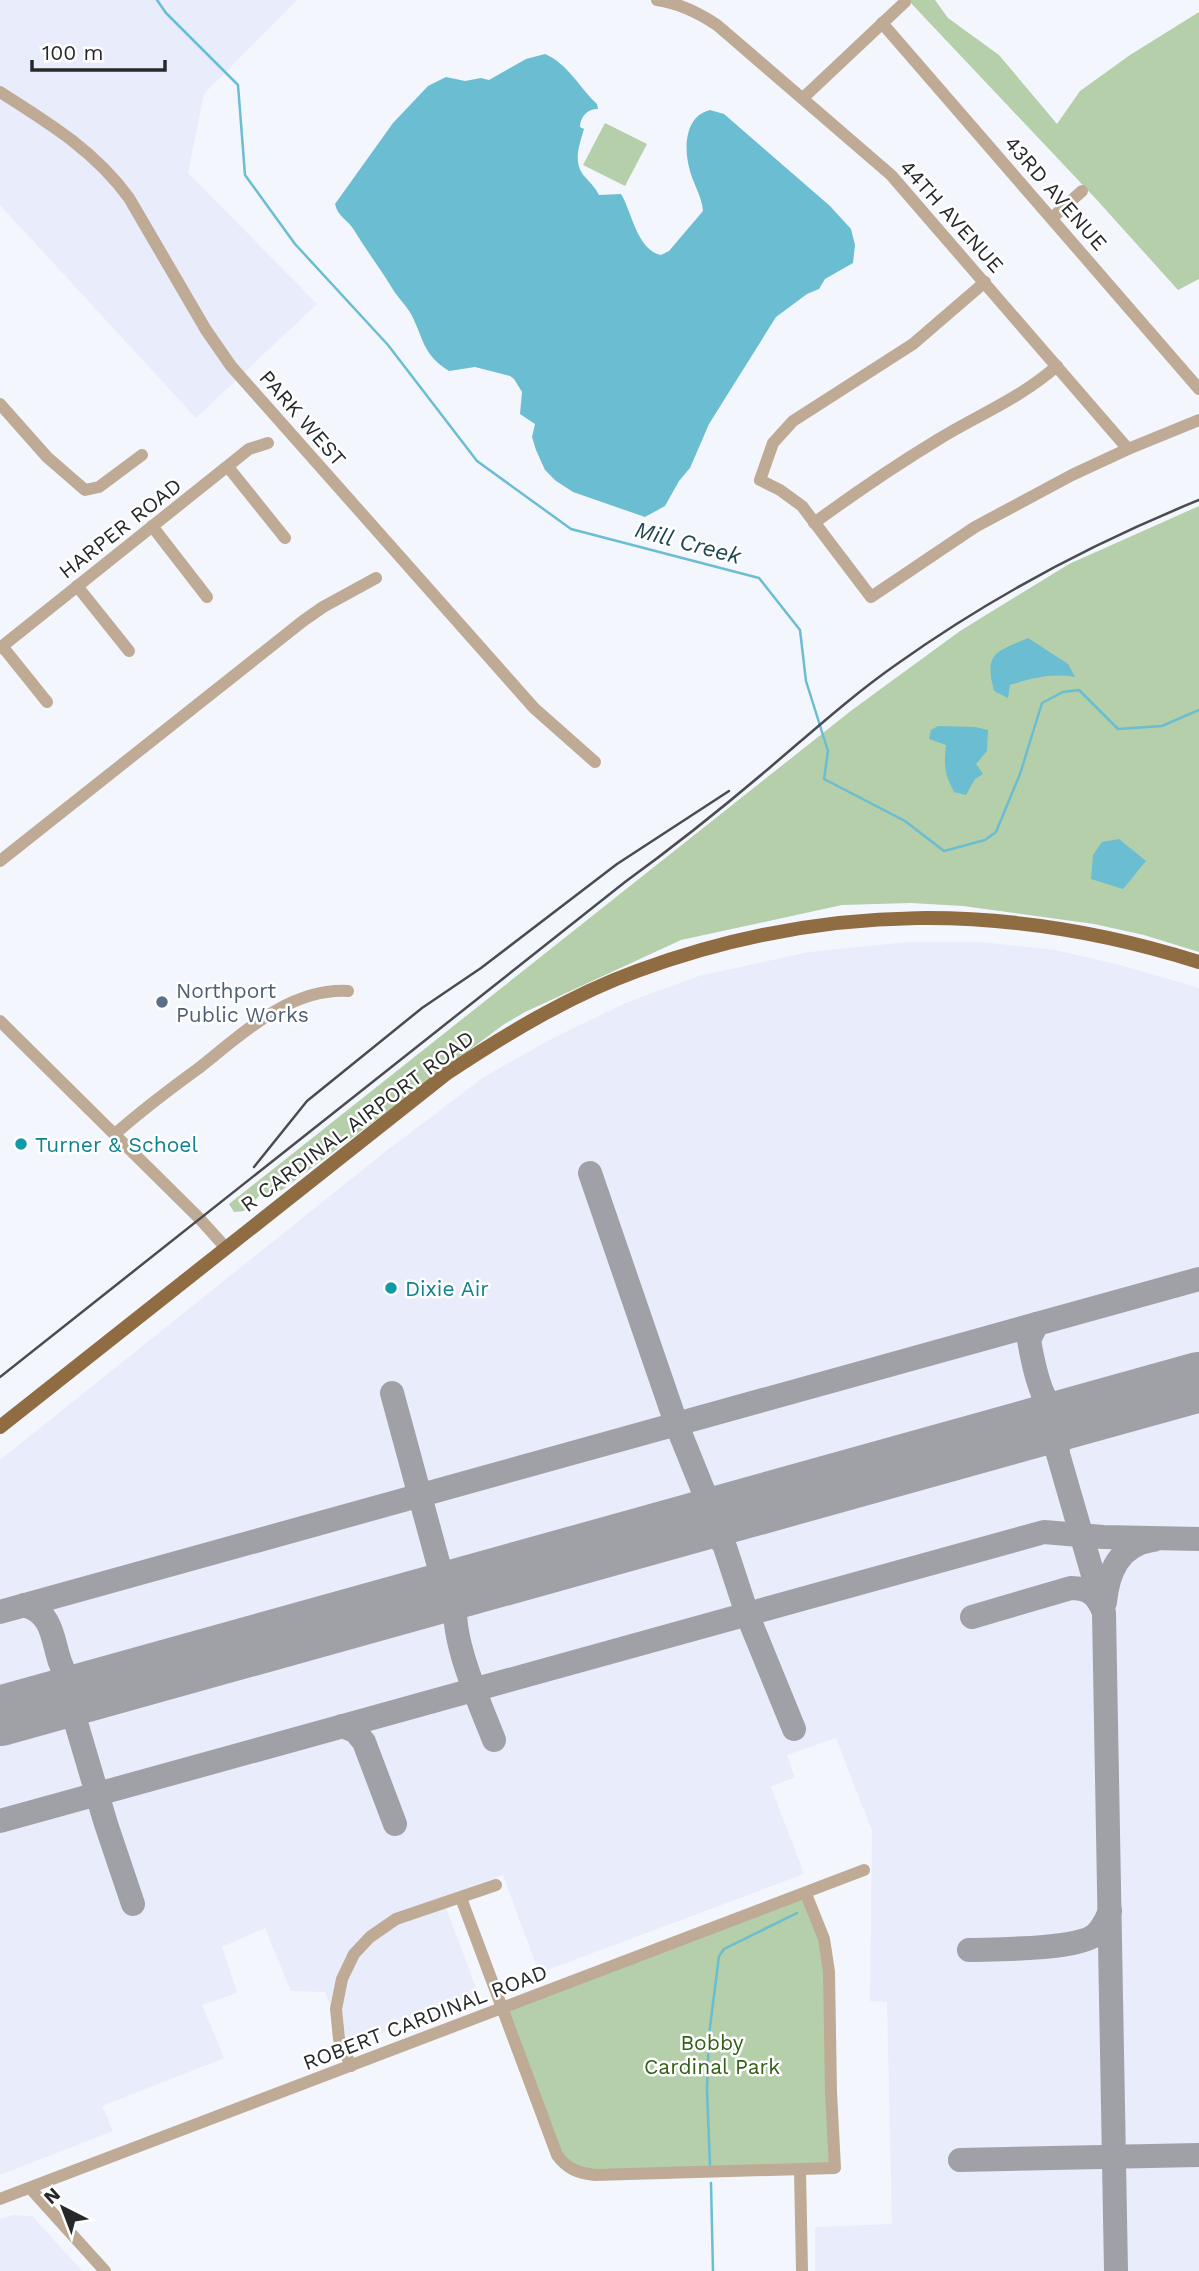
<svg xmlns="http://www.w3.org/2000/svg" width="1199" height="2271" viewBox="0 0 1199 2271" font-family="'Work Sans',sans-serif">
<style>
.built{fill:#e8ecfb}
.green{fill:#b4cfa9}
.water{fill:#6bbdd2}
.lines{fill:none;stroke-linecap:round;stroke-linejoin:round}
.stream{stroke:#6bbdd2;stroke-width:2.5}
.taxiway{stroke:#a0a1a6;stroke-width:24}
.runway{stroke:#a0a1a6;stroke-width:60}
.minor{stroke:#bfab95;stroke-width:12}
.major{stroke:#8f6c42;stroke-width:14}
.rail{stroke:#4b4c4f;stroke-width:2.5}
.service-dot{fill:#5c6f8a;stroke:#fff;stroke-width:2.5}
.culture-dot{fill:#0f9aa8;stroke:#fff;stroke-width:2.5}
.labels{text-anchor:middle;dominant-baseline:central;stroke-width:5;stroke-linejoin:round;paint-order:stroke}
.street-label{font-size:21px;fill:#27282a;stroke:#fff}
.service-label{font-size:21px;fill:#4e5e75;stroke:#fff;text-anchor:start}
.culture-label{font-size:21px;fill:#0d838f;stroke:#fff;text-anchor:start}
.park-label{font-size:21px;fill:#316016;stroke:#fff}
.water-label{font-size:23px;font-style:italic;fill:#214751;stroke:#fff}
</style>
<rect width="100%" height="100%" fill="#f4f6fe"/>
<g class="built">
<polygon points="0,0 297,0 204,94 188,173 317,304 196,418 0,205"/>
<polygon points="908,942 981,942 1055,950 1120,965 1199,988 1199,2271 815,2271 815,2227 892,2224 887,2002 870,2001 872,1831 836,1738 787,1755 795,1777 771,1787 804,1874 539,1973 503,1875 442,1897 480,1998 346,2046 325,1992 291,1991 265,1928 222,1947 237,1993 202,2005 224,2058 102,2106 113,2131 0,2175 0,1460 386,1151 484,1077 553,1038 628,1002 699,976 809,952"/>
<polygon points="12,2215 32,2216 82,2271 0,2271 0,2219"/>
</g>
<g class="green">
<polygon points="908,0 935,0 948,18 999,55 1057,124 1080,91 1130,55 1199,12 1199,279 1178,290 1096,199"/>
<polygon points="605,123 647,144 625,186 583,165"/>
<polygon points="1199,506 1199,952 1144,935 1094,924 963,906 911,903 842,905 681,940 525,1012 503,1025 282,1190 259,1196 244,1211 234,1212 229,1204 852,710 960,631 1069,564"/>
<polygon points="806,1894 824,1939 835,2168 595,2175 563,2164 503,2008"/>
</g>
<g class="water">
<path d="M545 54C568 64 579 87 597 104L598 109C588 108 580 117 580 127L584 129C579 146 572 164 586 178 592 185 595 187 599 195L621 194C632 212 637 250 661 255L669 251 703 211C702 196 692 182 689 167 684 147 685 116 710 110L724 114 830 206 851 229 855 245 853 263 825 279 819 289 807 294 776 317 709 424 690 468 679 481 665 506 645 517 573 492 556 481 545 470 536 450 532 437 535 424 520 414 522 392 514 379 510 376 475 367 449 371C422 354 424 339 411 314 406 305 397 297 392 288 380 268 366 250 354 230 348 220 338 217 335 204L393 123 428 86 446 77 465 81 481 78 489 80 526 59Z"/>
<path d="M1028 638 1068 664 1075 677C1051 673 1033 678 1010 685L1008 698 994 691C984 653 995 652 1028 638Z"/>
<path d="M938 726 975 727 988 730 987 751 976 764 983 774 975 779 966 795 954 792C944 772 944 766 946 745L929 739 931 730Z"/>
<polygon points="1119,839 1146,861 1123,889 1091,879 1093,855 1102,842"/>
</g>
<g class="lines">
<g class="stream">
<polyline points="157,0 166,13 238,85 245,175 295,244 388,345 477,461 571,529 759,578 800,630 806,681 828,751 824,779 905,821 944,851 985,840 996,832 1020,774 1042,703 1063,692 1079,690 1118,729 1162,726 1199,710"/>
<polyline points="710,2165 707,2090 709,2035 719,1956 724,1949 797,1913"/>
<polyline points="711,2183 713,2271"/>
</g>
<g class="taxiway">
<path d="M590 1173 676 1423 703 1490C712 1506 722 1510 740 1509"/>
<path d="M1037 1324 1029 1340C1032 1358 1040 1398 1053 1410 1059 1416 1066 1416 1074 1416"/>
<polyline points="392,1393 439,1566 438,1576 422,1598"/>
<path d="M1074 1416C1061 1427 1057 1437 1058 1454L1104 1613 1116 2271"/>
<path d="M1021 1431C1037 1422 1044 1413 1043 1394"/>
<polyline points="682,1526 707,1527 724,1544 747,1614 794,1729"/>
<path d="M474 1584 457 1598C447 1632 481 1706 494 1740"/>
<path d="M1105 1602C1108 1572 1119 1545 1153 1540"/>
<path d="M24 1605C72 1617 39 1685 95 1689"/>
<polyline points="0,1612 1199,1279"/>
<path d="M972 1617 1071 1588C1088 1588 1096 1594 1103 1610"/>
<path d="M43 1704C60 1705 70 1710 77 1726L106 1824 133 1904"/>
<polyline points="342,1726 355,1731 364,1742 395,1824"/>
<polyline points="0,1821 1044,1532 1103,1537 1199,1539"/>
<path d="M969 1950C997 1949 1075 1950 1095 1935 1103 1928 1106 1920 1110 1911"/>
<polyline points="960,2160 1199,2155"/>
</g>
<polyline class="runway" points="0,1716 1199,1382"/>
<g class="minor">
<path d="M657 0C679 3 699 13 717 25L891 175 1128 449 1199 420"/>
<polyline points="882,23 1199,389"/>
<path d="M0 92C49 123 95 151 129 198L206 330 231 366 534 708 595 762"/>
<polyline points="803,98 905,2"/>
<polyline points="1052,218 1082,191"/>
<polyline points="985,282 913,344 793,421 773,443 760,480 780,490 802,506 871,597 975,527 1072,475 1128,449"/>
<polyline points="0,404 47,457 85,490 99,487 142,455"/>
<polyline points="228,467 285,538"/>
<path d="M814 523C855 493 896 465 939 439 982 413 1019 399 1057 366"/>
<polyline points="152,526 207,597"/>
<polyline points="77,586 129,651"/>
<polyline points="2,646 47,702"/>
<polyline points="0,648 249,449 268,443"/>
<polyline points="0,861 303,621 323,607 376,578"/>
<polyline points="0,1021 199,1218 226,1248"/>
<path d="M115 1134C141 1111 170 1089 199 1068 242 1034 289 988 348 991"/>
<path d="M461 1898 557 2155C567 2169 578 2173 595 2175L835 2168 831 2092 829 1972 824 1939 806 1894"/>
<polyline points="351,2066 339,2039 336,2009 342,1979 354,1954 370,1937 396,1919 496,1885"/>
<polyline points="800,2170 802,2271"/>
<polyline points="30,2188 105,2271"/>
<polyline points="0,2199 864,1870"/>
</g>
<path class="major" d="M0 1427 446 1074C506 1034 569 996 637 971 825 902 1009 902 1199 962"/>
<g class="rail">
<polyline points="254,1167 307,1101 422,1008 481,968 617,864 729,791"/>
<path d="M0 1377 625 882C676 845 726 805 774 764 814 730 854 694 897 664 991 597 1093 543 1199 500"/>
</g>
</g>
<circle class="service-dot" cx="162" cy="1002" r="7"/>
<g class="culture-dot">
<circle cx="21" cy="1144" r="7"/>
<circle cx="391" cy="1288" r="7"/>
</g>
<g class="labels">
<g class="street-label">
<text transform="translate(1056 193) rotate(49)">43RD AVENUE</text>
<text transform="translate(952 216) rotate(48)">44TH AVENUE</text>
<text transform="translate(303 418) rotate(49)">PARK WEST</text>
<text transform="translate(120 528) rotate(-38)">HARPER ROAD</text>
<text transform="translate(357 1121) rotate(-37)">R CARDINAL AIRPORT ROAD</text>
<text transform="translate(425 2017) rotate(-21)">ROBERT CARDINAL ROAD</text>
</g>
<g class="service-label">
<text x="176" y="990">Northport<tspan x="176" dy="24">Public Works</tspan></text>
</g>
<g class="culture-label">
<text x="35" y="1144">Turner &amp; Schoel</text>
<text x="405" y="1288">Dixie Air</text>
</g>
<g class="park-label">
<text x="712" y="2042">Bobby<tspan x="712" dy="24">Cardinal Park</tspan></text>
</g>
<g class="water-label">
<text transform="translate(688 543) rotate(15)">Mill Creek</text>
</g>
</g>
<g transform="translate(63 2208) rotate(318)" stroke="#ffffff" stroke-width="5" paint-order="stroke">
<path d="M0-5L12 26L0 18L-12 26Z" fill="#27282a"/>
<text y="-10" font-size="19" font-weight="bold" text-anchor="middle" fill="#27282a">N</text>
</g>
<path d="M32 60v10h133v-10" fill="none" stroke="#27282a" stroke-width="3.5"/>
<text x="42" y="60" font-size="21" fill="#27282a" stroke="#ffffff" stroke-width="5" paint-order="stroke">100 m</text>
</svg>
